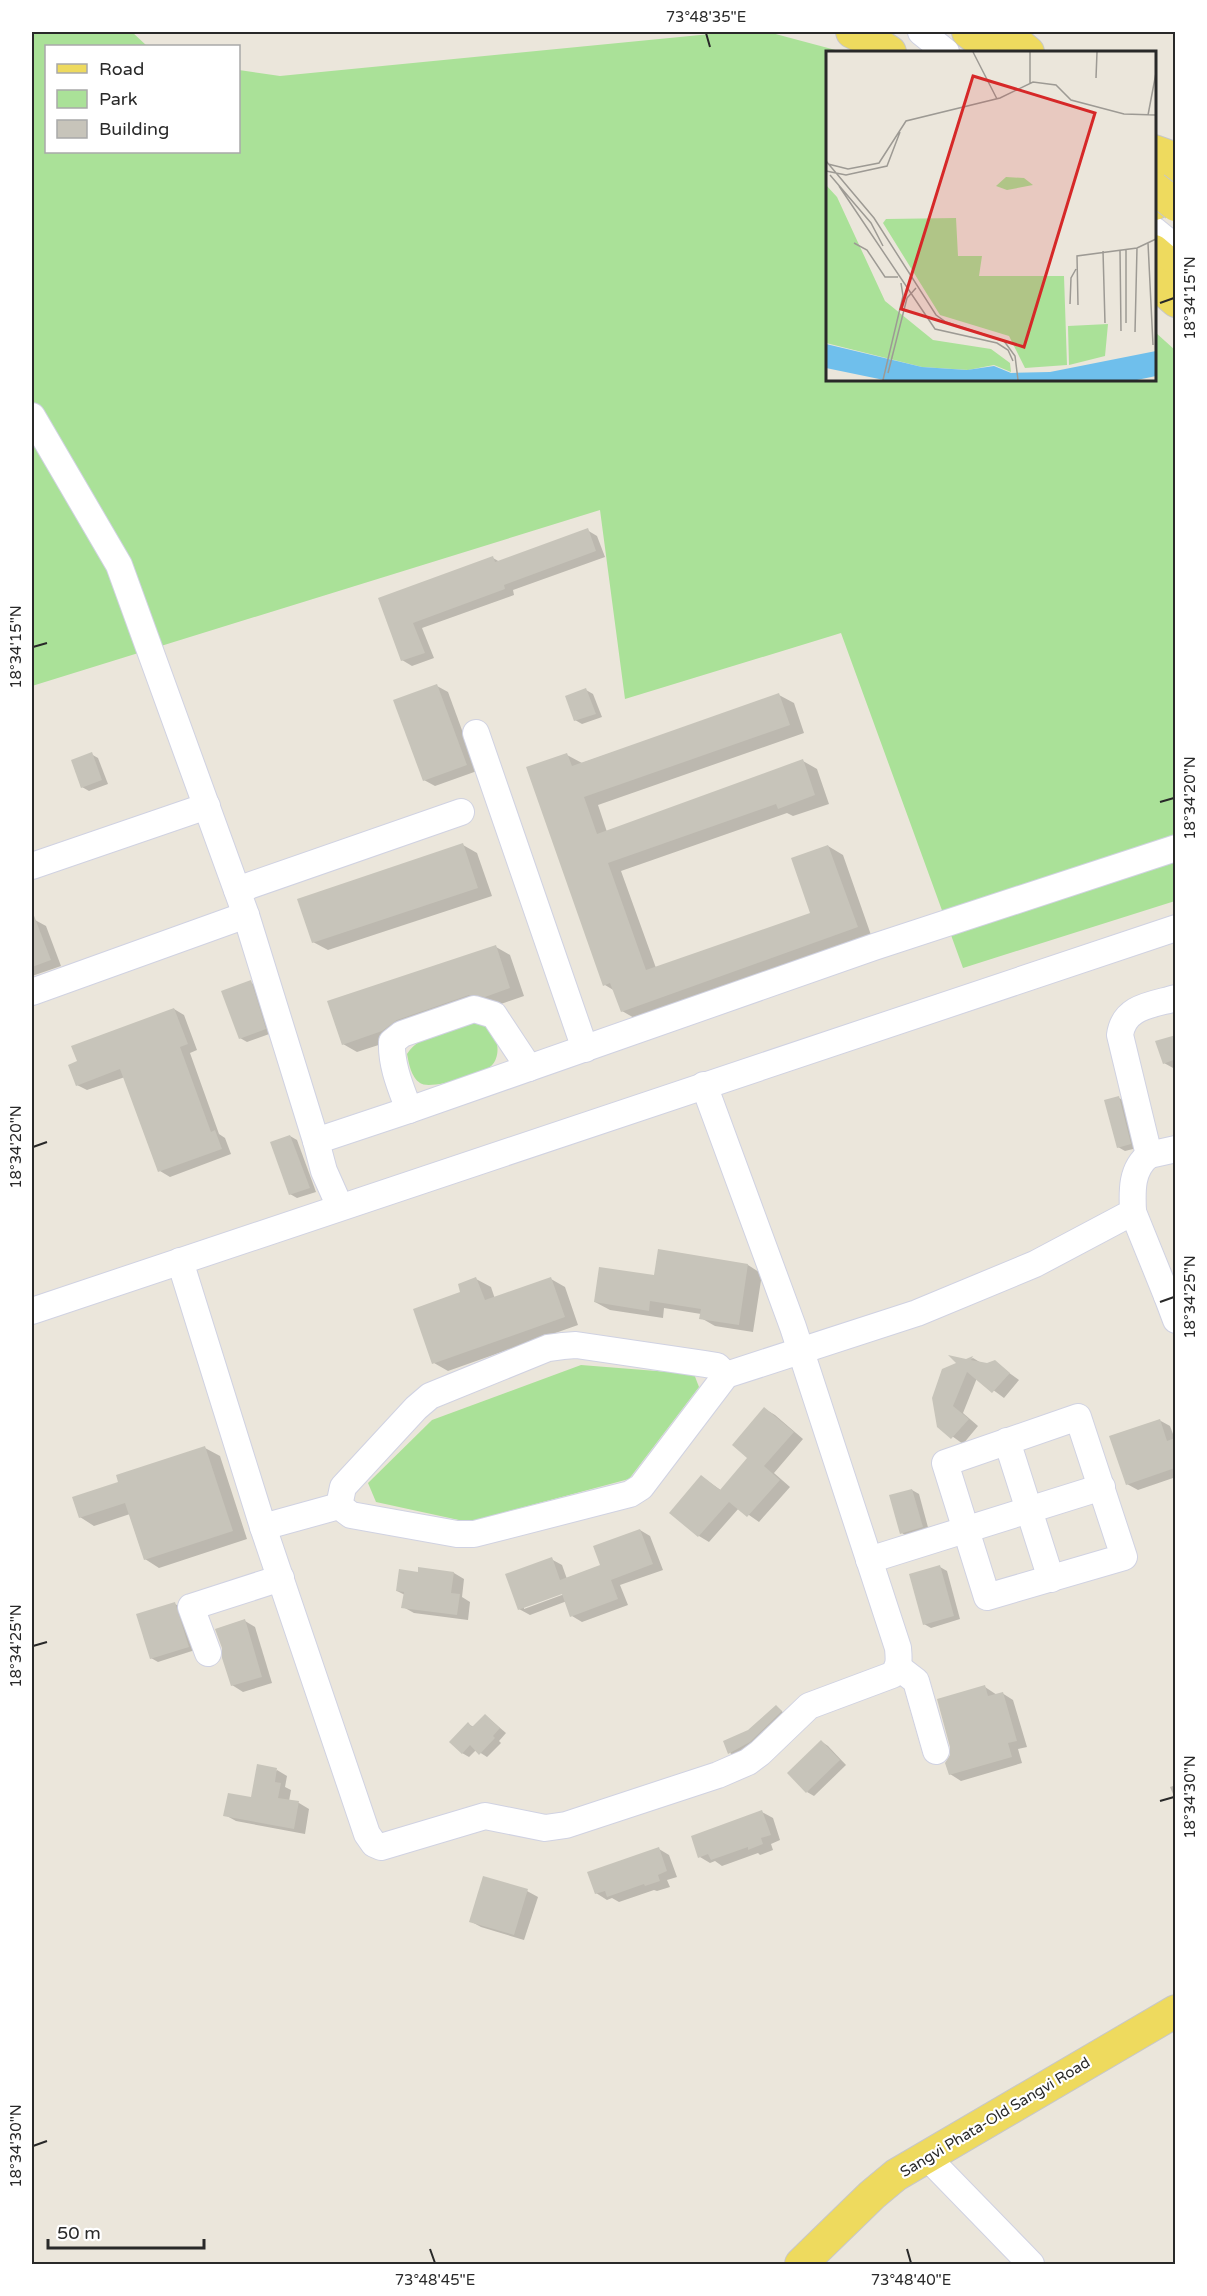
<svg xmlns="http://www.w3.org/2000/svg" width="1207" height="2296" viewBox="0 0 1207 2296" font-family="'Varela Round',sans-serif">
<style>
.green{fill:#aae198}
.shadow{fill:#0003;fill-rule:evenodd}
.building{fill:#c7c4ba}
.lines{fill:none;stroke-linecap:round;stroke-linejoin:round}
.minor-casing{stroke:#d0d2e2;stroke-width:28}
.major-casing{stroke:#c7c7c7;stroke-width:34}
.minor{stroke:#fff;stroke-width:26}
.major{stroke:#eeda5e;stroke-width:32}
.major-bridge-casing{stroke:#c7c7c7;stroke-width:34;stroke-linecap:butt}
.major-bridge{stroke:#eeda5e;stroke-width:32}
.ticks{fill:none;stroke:#292929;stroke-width:2}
.labels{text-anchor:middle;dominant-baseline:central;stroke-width:4.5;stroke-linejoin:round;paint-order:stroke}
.street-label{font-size:15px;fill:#292929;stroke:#fff}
.inset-road{fill:none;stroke:#9d9a94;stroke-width:1.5}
.view{fill:#d62828;fill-opacity:0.15;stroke:#d62828;stroke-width:3}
.inset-edge{fill:none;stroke:#292929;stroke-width:3}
.neatline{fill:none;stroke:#292929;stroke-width:2}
.ticks-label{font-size:15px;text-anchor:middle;fill:#292929}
</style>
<rect width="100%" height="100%" fill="#ebe6db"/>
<g class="green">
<polygon points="32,32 132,32 147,46 46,46 46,152 238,152 239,70 280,76 731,32 768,32 843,52 828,52 828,380 1154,380 1155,332 1175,350 1175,901 963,968 841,633 625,699 600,510 32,686"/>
<path d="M477 1021C486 1024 488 1028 494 1036 500 1046 499 1063 487 1069 477 1076 429 1090 420 1083 411 1077 409 1064 407 1054 422 1032 452 1029 477 1021Z"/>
<polygon points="581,1365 694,1374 699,1387 629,1479 468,1522 376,1502 368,1483 432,1420"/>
</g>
<g class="shadow">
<polygon points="587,530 597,536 605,557 513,590 514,595 422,628 434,658 412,666 402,660 380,599 493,558 500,562"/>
<polygon points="437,686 448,692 477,771 435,786 424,780"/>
<polygon points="586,690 593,694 602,717 582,724 575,720"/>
<polygon points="779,695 794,703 804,733 598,805 607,832 803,761 817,769 829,804 793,816 787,813 621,871 656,968 812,914 828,846 843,855 871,935 636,1019 622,1011 615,991 605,985 567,755 582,763"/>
<polygon points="91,754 98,758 108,784 89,791 82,787"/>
<polygon points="463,845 477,853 492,896 328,950 313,942"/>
<polygon points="35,920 46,926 61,966 32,976 32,921"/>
<polygon points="496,947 510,955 524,996 501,1004 484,1002 397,1039 357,1052 343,1044"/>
<polygon points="250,982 257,986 272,1033 247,1042 240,1038"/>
<polygon points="174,1009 184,1015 197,1050 190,1053 219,1134 225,1138 231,1154 170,1177 160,1171 125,1077 87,1090 77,1085"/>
<polygon points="1176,1036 1176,1069 1175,1069 1164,1063"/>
<polygon points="1119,1098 1126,1102 1137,1148 1125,1151 1118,1147"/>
<polygon points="290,1136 297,1140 316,1192 297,1198 290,1194"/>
<polygon points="748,1265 762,1274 753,1332 715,1326 701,1318 701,1314 664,1308 663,1318 610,1310 595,1302 655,1277"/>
<polygon points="476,1279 491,1287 495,1299 551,1279 565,1287 578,1325 448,1371 434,1363 462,1293"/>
<polygon points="973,1358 983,1364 994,1362 1019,1380 1004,1398 977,1378 963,1413 978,1426 963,1444 938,1426 966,1361"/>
<polygon points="765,1409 775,1415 803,1439 774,1473 790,1487 759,1522 739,1508 709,1542 699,1536 671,1512 702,1477 722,1491 750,1458"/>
<polygon points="1159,1420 1170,1426 1176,1442 1176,1477 1138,1490 1127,1484"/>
<polygon points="205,1448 220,1456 247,1539 159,1568 145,1559 130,1514 94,1526 80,1517 120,1483"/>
<polygon points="912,1490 919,1494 929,1531 908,1537 902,1533"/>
<path d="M640 1530 650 1536 663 1570 620 1585 628 1605 582 1622 572 1616 567 1601 530 1615 519 1609 551 1559 562 1565 567 1579 602 1566ZM569 1590 570 1592 524 1609V1606Z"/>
<polygon points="940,1567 947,1571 960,1619 931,1628 924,1624"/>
<polygon points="419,1573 454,1573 464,1579 462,1597 470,1602 468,1620 414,1613 403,1607 405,1595 397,1591"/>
<polygon points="175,1604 182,1608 195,1650 158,1662 151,1658"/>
<polygon points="245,1621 255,1627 272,1683 243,1692 232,1685"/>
<polygon points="985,1687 997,1695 1002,1693 1013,1700 1027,1747 1018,1749 1022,1763 961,1781 950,1774"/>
<polygon points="776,1706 786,1715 756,1744 735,1756 730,1753"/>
<polygon points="485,1715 506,1733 499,1741 501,1743 487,1757 476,1750 469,1757 462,1753 468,1724 474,1727"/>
<polygon points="822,1742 828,1746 846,1765 814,1796 807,1792"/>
<polygon points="277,1770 287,1776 285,1787 291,1790 289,1801 299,1803 309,1809 305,1834 236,1821 225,1815 252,1799"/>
<polygon points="1176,1785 1176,1801 1170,1787"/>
<polygon points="762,1812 773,1818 780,1840 771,1844 773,1850 760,1855 758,1853 722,1866 715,1861 710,1863 700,1857"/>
<polygon points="659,1849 669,1855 677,1877 667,1880 670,1887 657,1891 654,1890 619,1902 612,1898 607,1900 596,1893"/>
<polygon points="527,1891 538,1897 524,1940 481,1927 470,1921"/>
</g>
<g class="building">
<polygon points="588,528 596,551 504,585 505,589 413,623 425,653 401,661 378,598 493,556 495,562"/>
<polygon points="437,684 467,765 423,781 393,700"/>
<polygon points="586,688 596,714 574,721 565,696"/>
<polygon points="779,693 790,725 584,797 597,834 803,759 815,795 778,809 776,804 608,863 646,970 810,913 791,858 828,845 858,927 621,1012 610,983 603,986 526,767 567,753 572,766"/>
<polygon points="92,752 102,780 81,788 71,760"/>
<polygon points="463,843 478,888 312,943 297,899"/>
<polygon points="32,913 33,913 51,960 32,967"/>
<polygon points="496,945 510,988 485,997 469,995 397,1020 382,1031 342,1045 327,1001"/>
<polygon points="251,980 266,1029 239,1039 221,991"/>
<polygon points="174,1008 188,1044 180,1047 211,1132 215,1130 222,1149 158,1172 120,1069 76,1086 68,1065 77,1061 71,1046"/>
<polygon points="1176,1035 1176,1059 1163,1064 1155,1041"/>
<polygon points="1119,1096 1131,1144 1117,1148 1104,1100"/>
<polygon points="290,1135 310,1188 289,1195 270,1142"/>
<polygon points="658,1249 748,1264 739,1325 699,1319 701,1309 650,1301 649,1311 594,1302 599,1267 654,1275"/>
<polygon points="476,1277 485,1300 551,1277 565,1317 432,1364 413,1309 460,1292 458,1284"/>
<polygon points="948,1355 966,1359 973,1356 971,1360 987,1363 995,1360 1010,1373 992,1393 967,1372 953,1406 969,1419 951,1439 937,1427 932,1398 942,1369 956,1363"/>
<polygon points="764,1407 794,1432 764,1466 780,1480 747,1517 729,1502 698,1537 669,1513 701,1475 720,1490 747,1458 732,1445"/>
<polygon points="1160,1419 1167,1441 1175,1438 1175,1468 1126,1485 1109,1436"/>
<polygon points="205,1446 233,1531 144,1560 125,1503 79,1518 72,1497 118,1482 116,1475"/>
<polygon points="912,1489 923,1527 900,1534 889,1495"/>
<polygon points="640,1529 653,1564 611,1580 618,1599 570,1617 562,1594 518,1610 505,1574 552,1557 560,1580 600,1565 593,1546"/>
<polygon points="940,1565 954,1616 923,1625 909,1574"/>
<polygon points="418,1567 454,1572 451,1593 460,1594 457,1615 401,1608 404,1592 396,1591 399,1569 418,1572"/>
<polygon points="175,1602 189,1647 150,1659 136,1614"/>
<polygon points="245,1619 262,1677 231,1686 222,1658 222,1648 215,1629"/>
<polygon points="985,1685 988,1696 1003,1692 1017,1741 1008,1743 1012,1757 949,1775 945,1763 950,1755 950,1747 937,1699"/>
<polygon points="776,1705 782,1711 750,1742 728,1754 723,1741 748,1730"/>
<polygon points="485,1714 500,1728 493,1736 495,1738 479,1755 470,1745 462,1754 449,1742 468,1722 472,1727"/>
<polygon points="821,1740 840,1760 806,1793 787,1773"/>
<polygon points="257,1764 277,1768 275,1782 281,1783 278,1798 299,1801 294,1829 223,1816 228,1793 251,1797"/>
<polygon points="762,1810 771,1835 761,1838 763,1844 748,1850 748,1847 711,1860 708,1854 698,1858 691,1836"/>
<polygon points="659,1847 667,1871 658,1875 660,1881 645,1886 644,1884 607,1897 605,1891 595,1894 587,1872"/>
<polygon points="483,1876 528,1889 514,1935 469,1922"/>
</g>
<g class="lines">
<g class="minor-casing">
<g id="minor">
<polyline points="921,32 946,52"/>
<polyline points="1154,230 1176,248"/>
<polyline points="32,416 119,565 246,915 316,1141"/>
<polyline points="476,733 585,1049"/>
<polyline points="32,866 207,806"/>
<polyline points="237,890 461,812"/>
<polyline points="32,992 246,915"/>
<path d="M409 1110C401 1088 391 1066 392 1042L402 1034 474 1009 494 1015 529 1068"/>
<polyline points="1149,1155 1176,1149"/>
<polyline points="340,1207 324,1171 316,1141 409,1110 874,947 1176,848"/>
<polyline points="1133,1212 1167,1296 1176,1294"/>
<path d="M180 1261 263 1527 367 1834 374 1844 381 1847 485 1816 545 1828 566 1825 718 1775 748 1762 760 1753 809 1706 892 1675C900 1666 899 1660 898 1648L793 1327 704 1085"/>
<polyline points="1167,1296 1176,1320"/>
<polyline points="32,1311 1176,928"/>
<polygon points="1078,1417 1124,1557 987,1597 945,1463"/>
<polyline points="1007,1441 1051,1579"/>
<polyline points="339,1506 343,1487 416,1408 430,1396 548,1348 563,1346 576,1345 705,1364 717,1366 726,1375"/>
<path d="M263 1527 339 1506 351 1515 457 1534H474L630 1494 641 1487 726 1375 917 1313 1035 1264 1133 1212C1132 1191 1131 1169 1149 1155L1120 1035C1124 1006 1152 1005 1176 998"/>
<polyline points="869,1560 1102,1487"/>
<polyline points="208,1653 191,1607 281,1578"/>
<polyline points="899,1668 916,1681 936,1751"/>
<polyline points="926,2156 1031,2264"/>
</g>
</g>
<g class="major-casing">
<g id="major">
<polyline points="852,32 881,46 890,52"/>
<polyline points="968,32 995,52"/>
<polyline points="1004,32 1028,52"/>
<polyline points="1154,151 1176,159"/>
<polyline points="1154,204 1176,170"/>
<polyline points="1154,251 1176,270"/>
<polyline points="1154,282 1176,301"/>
<polyline points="801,2264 872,2195 896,2175 1176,2011"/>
</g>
</g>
<use href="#minor" class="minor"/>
<use href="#major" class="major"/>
<g class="major-bridge-casing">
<polyline id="major-bridge" points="1154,188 1176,205"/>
</g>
<use href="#major-bridge" class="major-bridge"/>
</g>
<path class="ticks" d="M706 33 710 47M1160 303 1174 298M33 647 47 643M1160 802 1174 798M33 1147 47 1142M1160 1302 1174 1297M33 1646 47 1642M1160 1801 1174 1797M33 2146 47 2141M430 2249 435 2263M907 2249 911 2263"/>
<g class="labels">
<g class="street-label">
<text transform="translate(995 2117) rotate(-31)">Sangvi Phata-Old Sangvi Road</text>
</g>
</g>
<g transform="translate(826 51)">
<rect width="330" height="330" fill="#ebe6db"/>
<path d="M180 126 198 127 207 134 181 139 170 135ZM0 134 11 146 59 250 107 289 165 298 184 312 185 321 168 314 142 319 96 316 0 292ZM130 167 132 205H156L153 225H238L241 314 199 317 183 285 114 264 57 172 60 168ZM282 273 279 305 243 314 242 275Z" fill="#aae198"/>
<path d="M0 293 96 316 141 319 168 315 185 322 224 321 330 300V325L311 329H58L0 317Z" fill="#6fbfec"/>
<path class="inset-road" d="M147 1 171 48M270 27 271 1M204 32V1M322 64 330 22M0 110 48 167 110 264 120 271 178 290 189 305 192 329M2 113 22 118 53 112 80 70 174 47 207 31 230 34 245 49 298 63 330 64M0 120 20 124 61 115 74 81M4 124 45 172 57 195M13 135 109 278 171 292 182 299 187 310M28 192 41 199 59 226H72M322 192 327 294M294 199 295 280M300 199V272M277 200 279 272M244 253 245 227 250 218M252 254 251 205 311 197 330 188M309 281 311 197M62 322 81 247 90 237M57 329 77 245 75 232"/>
<path class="view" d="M147 25 269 62 198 296 75 258Z"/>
<rect width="330" height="330" class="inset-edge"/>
</g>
<rect width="1207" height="2296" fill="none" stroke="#ffffff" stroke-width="66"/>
<rect x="45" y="45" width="195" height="108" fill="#ffffff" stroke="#a9a9a9" stroke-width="1.5"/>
<rect x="57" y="64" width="30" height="9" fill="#eeda5e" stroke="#a9a9a9" stroke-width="1.5"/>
<text x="99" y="75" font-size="18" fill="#292929">Road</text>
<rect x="57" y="90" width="30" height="18" fill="#aae198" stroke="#a9a9a9" stroke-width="1.5"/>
<text x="99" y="105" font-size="18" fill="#292929">Park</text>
<rect x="57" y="120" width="30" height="18" fill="#c7c4ba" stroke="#a9a9a9" stroke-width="1.5"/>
<text x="99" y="135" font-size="18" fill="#292929">Building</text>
<path d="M48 2239v9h156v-9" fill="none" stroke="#292929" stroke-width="3"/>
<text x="57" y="2239" font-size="18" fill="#292929" stroke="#ffffff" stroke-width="4.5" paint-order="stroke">50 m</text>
<rect x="33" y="33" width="1141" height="2230" class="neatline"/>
<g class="ticks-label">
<text x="706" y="22">73°48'35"E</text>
<text transform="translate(1190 298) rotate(-90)" y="5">18°34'15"N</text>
<text transform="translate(16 647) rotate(-90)" y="5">18°34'15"N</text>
<text transform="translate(1190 798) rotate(-90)" y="5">18°34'20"N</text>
<text transform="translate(16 1147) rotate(-90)" y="5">18°34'20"N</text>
<text transform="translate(1190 1297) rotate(-90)" y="5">18°34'25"N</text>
<text transform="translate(16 1646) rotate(-90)" y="5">18°34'25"N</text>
<text transform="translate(1190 1797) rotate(-90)" y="5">18°34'30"N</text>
<text transform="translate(16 2146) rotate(-90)" y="5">18°34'30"N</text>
<text x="435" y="2285">73°48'45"E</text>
<text x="911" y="2285">73°48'40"E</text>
</g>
</svg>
